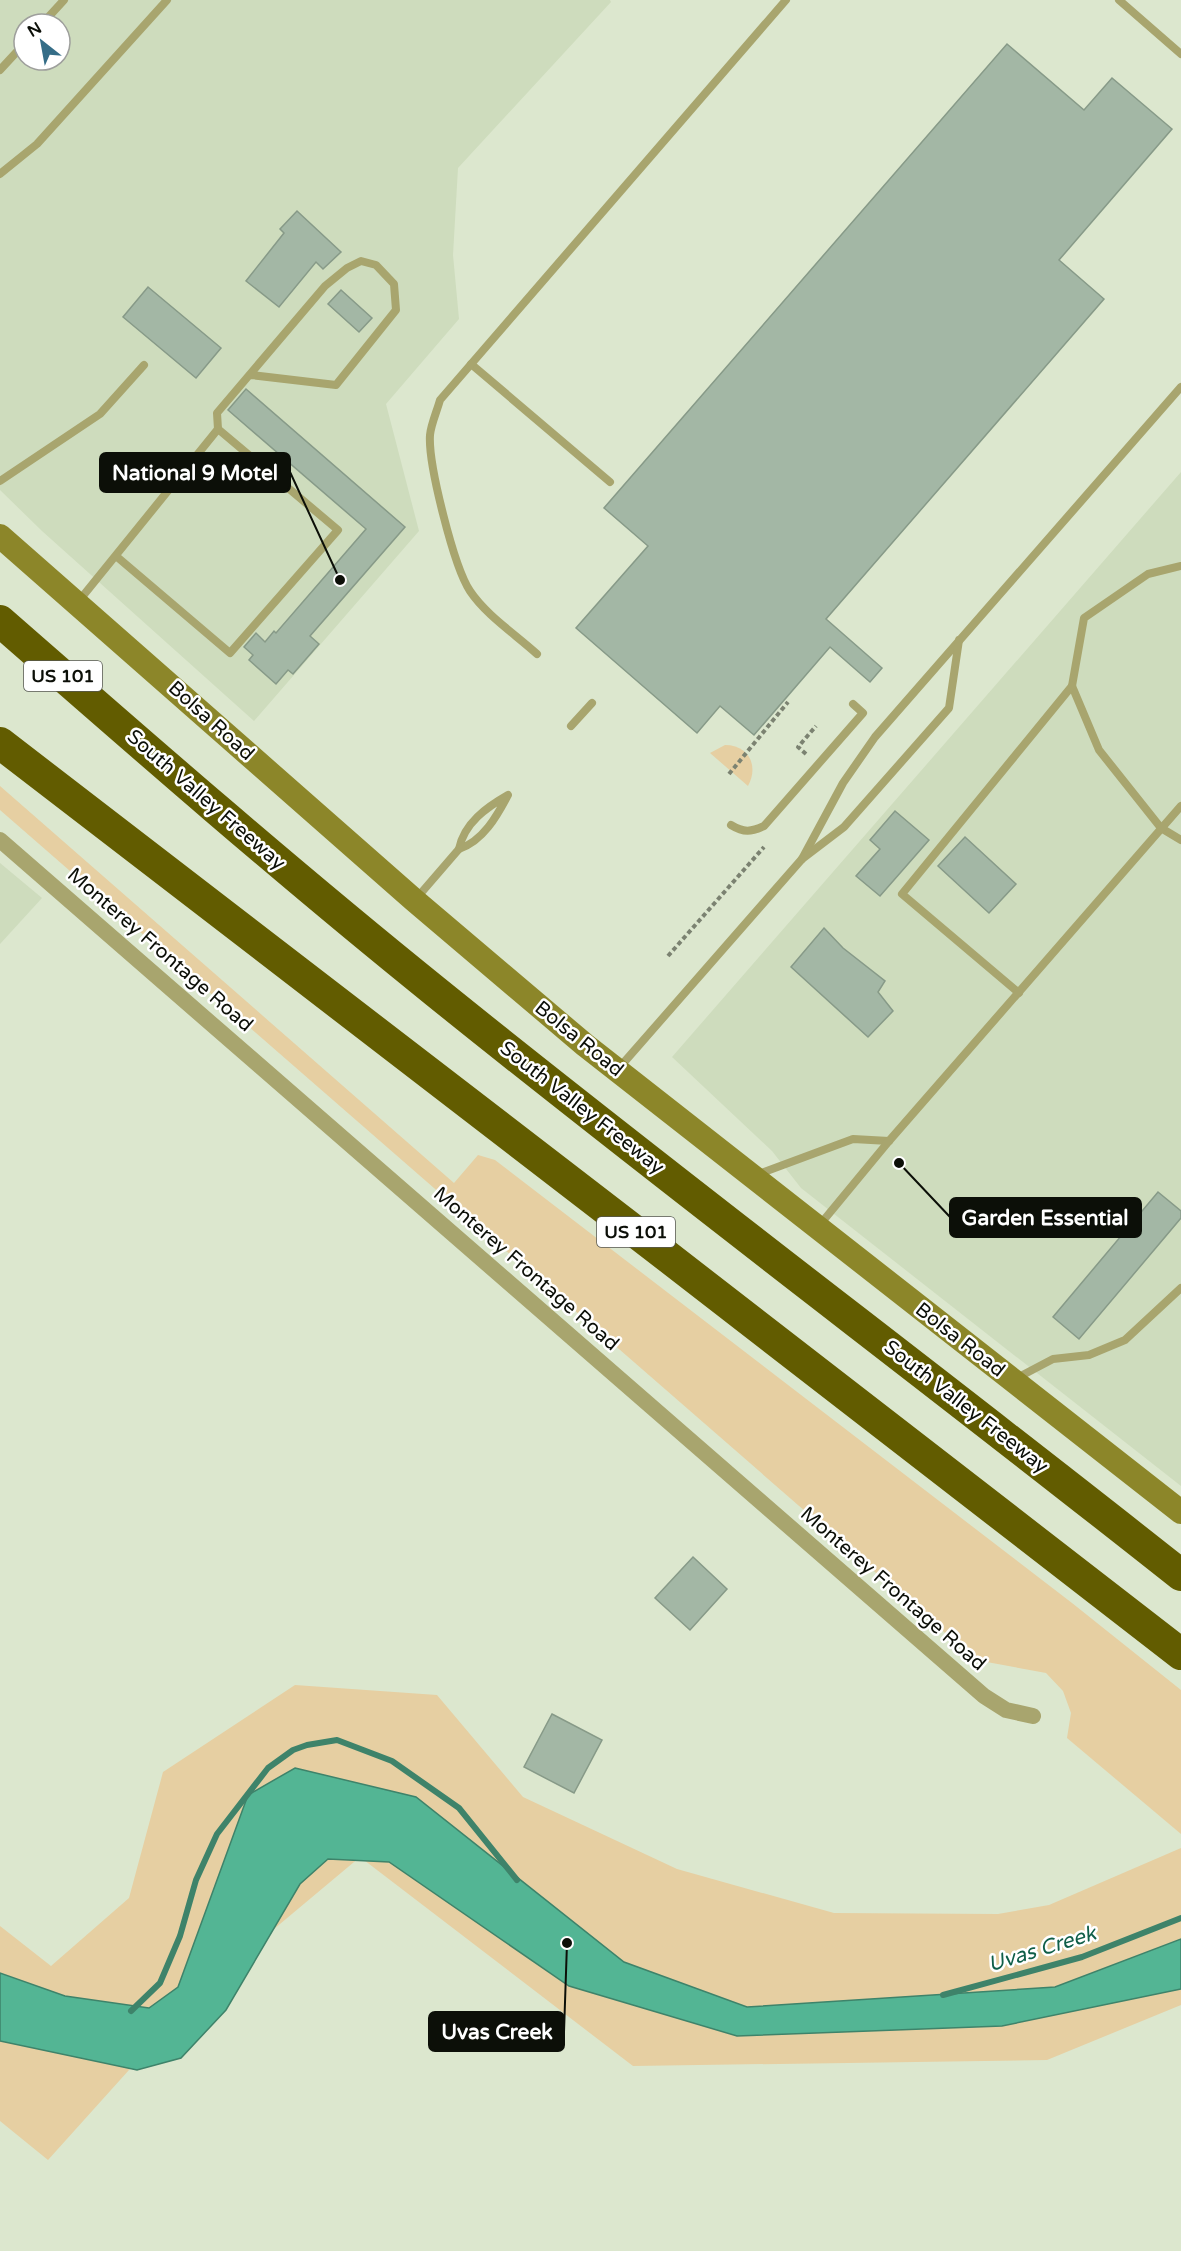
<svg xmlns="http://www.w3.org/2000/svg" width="1181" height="2251" viewBox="0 0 1181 2251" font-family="'Varela Round',sans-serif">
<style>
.built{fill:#cedcbd;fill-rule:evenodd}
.green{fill:#e6cfa2}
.water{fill:#53b594;stroke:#3e836a;stroke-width:1.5}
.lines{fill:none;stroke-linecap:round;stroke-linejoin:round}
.stream{stroke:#3e836a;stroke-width:6}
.building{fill:#a3b7a5;stroke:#879a88;stroke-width:1.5}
.path{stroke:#7b8271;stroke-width:4;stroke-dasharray:4.5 3;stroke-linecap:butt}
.service{stroke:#a8a56e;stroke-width:8}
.minor{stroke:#a8a56e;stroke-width:16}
.secondary{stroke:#8c8629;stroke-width:24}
.motorway{stroke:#625c00;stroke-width:32}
.labels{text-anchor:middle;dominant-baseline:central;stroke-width:5;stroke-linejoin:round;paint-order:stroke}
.shield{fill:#fff;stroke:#555752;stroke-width:1.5}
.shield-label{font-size:18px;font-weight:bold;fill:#0c0f08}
.street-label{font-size:20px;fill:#0c0f08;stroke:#fff}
.water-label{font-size:21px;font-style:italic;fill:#0f5e48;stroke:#fff}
.leader{fill:none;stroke:#0c0f08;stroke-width:2}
.callout-dot{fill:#0c0f08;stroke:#fff;stroke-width:2}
.callout{fill:#0c0f08;stroke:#0c0f08;stroke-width:2}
.callout-label{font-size:21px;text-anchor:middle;font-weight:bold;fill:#fff}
</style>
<rect width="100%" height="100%" fill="#dce7ce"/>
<g class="built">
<path d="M0 0H610L611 2 458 168 453 255 459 319 386 404 419 531 254 721 42 531 0 490ZM24 24H60V60H24Z"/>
<polygon points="1181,472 1181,1486 801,1188 772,1151 672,1057"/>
<polygon points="0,863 42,898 0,944"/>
</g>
<g class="green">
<path d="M725 745C749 745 759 766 748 786L710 753Z"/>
<polygon points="0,786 454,1183 478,1155 495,1160 1072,1603 1181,1690 1181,1834 1067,1738 1071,1713 1063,1691 1046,1673 976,1660 0,810"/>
<polygon points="295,1685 437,1695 523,1797 677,1869 834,1913 998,1914 1049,1905 1181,1848 1181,2005 1047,2060 633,2066 360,1857 201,1990 48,2160 0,2121 0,1926 51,1966 129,1898 163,1772"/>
</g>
<polygon class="water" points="295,1768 416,1797 624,1962 747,2007 1055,1987 1181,1939 1181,1989 1002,2026 737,2036 569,1986 389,1862 328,1859 300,1884 226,2010 181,2058 137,2070 0,2041 0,1973 65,1996 149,2008 178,1987 248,1795"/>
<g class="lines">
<g class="stream">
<polyline points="943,1995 1082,1957 1181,1918"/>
<polyline points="131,2011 160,1983 180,1936 196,1880 217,1834 268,1768 293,1750 307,1745 337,1740 392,1761 459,1808 517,1880"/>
</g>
</g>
<g class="building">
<polygon points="1007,44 1084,110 1112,78 1172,129 1059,260 1104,299 826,619 882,668 870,682 830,647 754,735 720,706 697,733 576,628 648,546 604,508"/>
<polygon points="297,211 341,252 323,269 316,262 279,307 246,281 284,233 280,229"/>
<polygon points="148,287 221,348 196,378 123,317"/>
<polygon points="341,290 372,318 359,332 328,304"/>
<polygon points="246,389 405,527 310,636 319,644 293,674 288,670 276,684 249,660 253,655 244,647 256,633 265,642 274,631 276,633 366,529 228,410"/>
<polygon points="895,811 929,840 880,896 856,876 880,849 870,840"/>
<polygon points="965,837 1016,884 989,913 938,866"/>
<polygon points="824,928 843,948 885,981 878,992 893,1011 868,1037 791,967"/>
<polygon points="1158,1192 1181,1211 1181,1218 1079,1339 1053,1317"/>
<polygon points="693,1557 727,1589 690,1630 655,1598"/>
<polygon points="552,1714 602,1740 574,1793 524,1767"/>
</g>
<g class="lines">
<g class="path">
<polyline points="806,754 798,747 816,726"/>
<polyline points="729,774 788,702"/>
<polyline points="668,956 764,847"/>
</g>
<g class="service">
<polyline points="1119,0 1181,54"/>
<polyline points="42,24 64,0"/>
<polyline points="0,70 24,44"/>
<polyline points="0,174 37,144 167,0"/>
<polyline points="471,364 610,482"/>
<polyline points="218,429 217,413 325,286 347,268 361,261 376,265 394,284 396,310 336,385 251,375"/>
<polyline points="0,481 100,414 144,365"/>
<polyline points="1181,566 1148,574 1084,618 1072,686 1099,750 1161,828 1181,840"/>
<polyline points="78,602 218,429 338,530 230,653 116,556"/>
<path d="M537 654C515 634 486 615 470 591 454 567 428 464 430 435 431 424 437 411 440 400L786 0"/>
<polyline points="571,726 592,703"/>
<path d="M508 795C497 816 483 841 459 849 464 823 487 807 508 795Z"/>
<path d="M731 825C744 833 751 832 764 826L863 713 853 704"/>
<polyline points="802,859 843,783 875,737 1181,387"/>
<polyline points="415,900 459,849"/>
<polyline points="1019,993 902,894 1072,686"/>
<polyline points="619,1068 802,859 844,827 949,708 959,640"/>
<polyline points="756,1175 853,1139 889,1141"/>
<polyline points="818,1227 889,1141 1181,806"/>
<polyline points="1015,1379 1053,1359 1089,1355 1125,1340 1181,1288"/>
</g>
<polyline class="minor" points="0,840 984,1696 1006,1710 1033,1716"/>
<polyline class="secondary" points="0,536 414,900 585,1045 1181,1512"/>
<g class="motorway">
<path d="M0 621C144 747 287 872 436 992 681 1190 934 1379 1181 1575"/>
<polyline points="0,743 650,1243 1181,1654"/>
</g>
</g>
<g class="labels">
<g class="shield">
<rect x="24" y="661" width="78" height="30" rx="4.5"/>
<rect x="597" y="1217" width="78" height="30" rx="4.5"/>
</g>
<g class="shield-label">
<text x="63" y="676">US 101</text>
<text x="636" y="1232">US 101</text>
</g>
<g class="street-label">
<text transform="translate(211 721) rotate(42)">Bolsa Road</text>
<text transform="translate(206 800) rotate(41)">South Valley Freeway</text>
<text transform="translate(160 950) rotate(41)">Monterey Frontage Road</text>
<text transform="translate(579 1039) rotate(39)">Bolsa Road</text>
<text transform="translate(582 1108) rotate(38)">South Valley Freeway</text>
<text transform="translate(526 1269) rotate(41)">Monterey Frontage Road</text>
<text transform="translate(960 1340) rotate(38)">Bolsa Road</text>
<text transform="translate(966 1407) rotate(38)">South Valley Freeway</text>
<text transform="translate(893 1589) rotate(41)">Monterey Frontage Road</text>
</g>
<g class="water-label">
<text transform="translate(1042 1949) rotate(-17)">Uvas Creek</text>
</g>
</g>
<path class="leader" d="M340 580L290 472M899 1163L950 1217M567 1943L564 2032"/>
<g class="callout-dot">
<circle cx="340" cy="580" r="6"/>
<circle cx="899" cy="1163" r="6"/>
<circle cx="567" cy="1943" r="6"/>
</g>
<g class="callout">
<rect x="100" y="453" width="190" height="39" rx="6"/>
<rect x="950" y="1198" width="191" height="39" rx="6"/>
<rect x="429" y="2012" width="135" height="39" rx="6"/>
</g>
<g class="callout-label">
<text x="195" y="480">National 9 Motel</text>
<text x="1045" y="1225">Garden Essential</text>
<text x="497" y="2039">Uvas Creek</text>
</g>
<g transform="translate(42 42) rotate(329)"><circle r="28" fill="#ffffff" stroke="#9e9f9c" stroke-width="1.5"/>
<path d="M0-4.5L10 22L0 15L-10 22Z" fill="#356d87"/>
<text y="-9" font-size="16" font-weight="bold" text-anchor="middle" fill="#0c0f08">N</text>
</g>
</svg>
